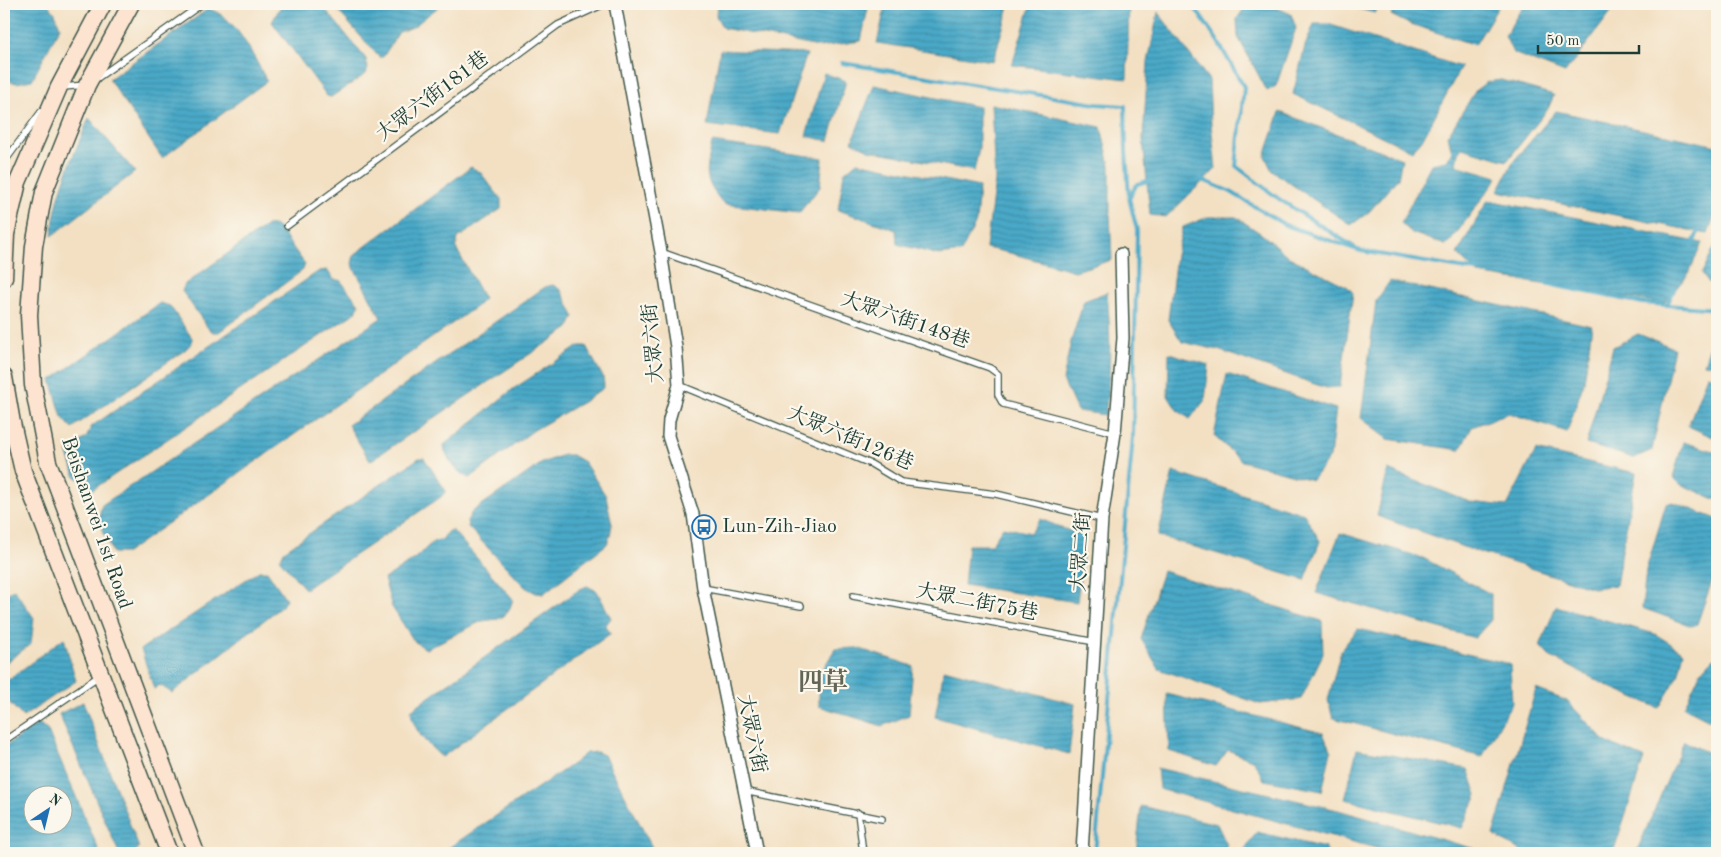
<svg xmlns="http://www.w3.org/2000/svg" width="1721" height="857" viewBox="0 0 1721 857" font-family="'Old Standard TT','Noto Serif TC',serif">
<style>
.water{fill:url(#water-rules);stroke:#34737e;fill-rule:evenodd}
.lines{fill:none;stroke-linecap:round;stroke-linejoin:round}
.stream{stroke:#49a9c8;stroke-width:4}
.lane-casing{stroke:#3f5549;stroke-width:8}
.street-casing{stroke:#3f5549;stroke-width:14}
.secondary-casing{stroke:#3f5549;stroke-width:19}
.lane{stroke:#fff;stroke-width:5.5}
.street{stroke:#fff;stroke-width:11}
.secondary{stroke:#fde4d1;stroke-width:16}
.labels{text-anchor:middle;dominant-baseline:central;stroke-width:4.5;stroke-linejoin:round;paint-order:stroke}
.street-label{font-size:20px;fill:#1f3d34;stroke:#fbf7ec}
.poi-label{font-size:20px;fill:#1f3d34;stroke:#fbf7ec;text-anchor:start}
.district-label{font-size:25px;font-weight:bold;fill:#626454;stroke:#fbf7ec}
</style>
<defs>
<pattern id="water-rules" width="6" height="5" patternUnits="userSpaceOnUse" patternTransform="scale(1.25)"><rect width="6" height="5" fill="#49a9c8"/><path d="M0 2.5h6" fill="none" stroke="#3c8ba3"/></pattern>
</defs>
<rect width="100%" height="100%" fill="#fbf7ec"/>
<filter id="ink" filterUnits="userSpaceOnUse"><feTurbulence type="fractalNoise" baseFrequency=".02" numOctaves="2"/><feDisplacementMap in="SourceGraphic" scale="10" xChannelSelector="R" yChannelSelector="G"/><feConvolveMatrix kernelMatrix="1 2 1 2 8 2 1 2 1" color-interpolation-filters="sRGB"/></filter>
<filter id="wash" filterUnits="userSpaceOnUse"><feTurbulence type="fractalNoise" baseFrequency=".0096" numOctaves="4" result="noise"/><feDisplacementMap in="SourceGraphic" scale="20" xChannelSelector="R" yChannelSelector="G"/><feGaussianBlur stdDeviation="1.12" result="paint"/><feColorMatrix in="noise" values="0 0 0 0 0 0 0 0 0 0 0 0 0 0 0 0 0 1.4 0 .05"/><feComposite in="paint" operator="in"/></filter>
<g filter="url(#wash)">
<rect width="100%" height="100%" fill="#f3e0c3"/>
<g class="water">
<polygon points="4,4 48,4 55,13 60,27 32,80 17,83 8,81 4,75"/>
<polygon points="282,4 321,4 366,59 368,68 366,74 331,97 327,96 272,22"/>
<polygon points="332,4 442,4 413,27 399,32 383,57 379,57"/>
<polygon points="718,4 869,4 861,41 819,47 723,28 716,16"/>
<polygon points="886,4 1010,4 993,61 877,43"/>
<polygon points="1031,4 1129,4 1127,79 1012,65"/>
<polygon points="1247,4 1268,4 1291,14 1296,28 1276,86 1267,91 1238,37 1237,19"/>
<polygon points="1340,4 1381,4 1375,13"/>
<polygon points="1398,4 1500,4 1475,45 1405,22 1391,15"/>
<polygon points="1524,4 1617,4 1565,73 1513,53 1505,36"/>
<path d="M208 9C236 15 254 58 267 81L162 158 109 79Z"/>
<polygon points="1158,12 1209,80 1211,124 1216,169 1166,217 1150,215 1143,139 1148,62"/>
<polygon points="1314,24 1328,24 1461,67 1422,140 1412,151 1293,94 1305,46"/>
<polygon points="720,50 807,54 780,134 707,125"/>
<polygon points="824,73 846,81 829,141 806,136"/>
<polygon points="1501,80 1554,95 1548,109 1507,161 1462,148 1458,152 1456,165 1498,177 1450,242 1445,245 1412,233 1401,223 1431,164 1446,161 1452,153 1448,135 1476,90 1487,82"/>
<polygon points="874,85 979,107 979,149 974,171 869,150 852,142"/>
<polygon points="991,104 1101,127 1110,165 1110,212 1112,260 1075,271 1010,253 986,248 995,180"/>
<polygon points="1556,111 1717,146 1717,210 1708,234 1498,191 1513,162"/>
<polygon points="1280,112 1402,159 1398,178 1369,212 1351,225 1272,171 1265,156"/>
<path d="M89 118 135 172 52 236C55 194 73 157 89 118Z"/>
<path d="M712 142 823 158 820 187 799 213 724 204C702 180 706 172 712 142Z"/>
<polygon points="857,162 979,187 976,222 961,252 939,255 897,244 896,230 838,210 844,173"/>
<path d="M471 167 480 172 501 199V209L458 238 456 248 484 299 477 306 126 553H113C106 537 95 523 102 505L381 318 352 264 354 255Z"/>
<polygon points="1488,200 1702,243 1689,273 1664,303 1478,274 1457,254"/>
<polygon points="1208,217 1236,217 1263,235 1289,257 1348,287 1353,293 1340,387 1326,388 1218,350 1182,342 1168,320 1176,255 1183,227"/>
<polygon points="274,225 280,230 305,264 303,270 219,332 213,332 208,328 182,291 185,284 266,226"/>
<polygon points="1717,241 1717,284 1709,283 1702,273"/>
<polygon points="327,270 334,280 340,280 359,304 356,312 92,490 75,476 67,450 86,438 92,426 319,271"/>
<polygon points="1390,281 1592,326 1584,382 1567,432 1509,413 1472,427 1460,450 1388,439 1361,418 1376,301"/>
<polygon points="553,285 561,290 574,316 569,328 370,461 348,425 545,287"/>
<path d="M1107 292C1111 334 1111 374 1105 415L1077 411 1063 380 1071 341 1084 301Z"/>
<polygon points="160,303 170,306 192,338 192,343 185,350 72,428 62,417 51,380"/>
<polygon points="1638,334 1674,348 1652,450 1634,458 1586,444 1613,347"/>
<polygon points="1712,339 1717,339 1717,365 1704,364"/>
<path d="M579 346H586L603 377 604 385 602 389 583 402 534 430 470 478C459 476 444 456 444 445L513 389Z"/>
<polygon points="1169,353 1209,365 1205,400 1190,419 1177,410 1168,396"/>
<polygon points="1227,374 1336,409 1330,457 1312,480 1242,461 1214,436"/>
<polygon points="1707,375 1717,377 1717,439 1688,426"/>
<polygon points="1683,442 1717,452 1717,500 1680,484 1673,477"/>
<polygon points="1536,450 1636,473 1616,585 1593,588 1469,549 1377,516 1388,470 1470,502 1507,506"/>
<polygon points="563,455 572,455 584,462 606,496 612,524 610,536 607,544 543,594 536,593 525,587 468,527 467,521 472,512 483,504 542,463"/>
<polygon points="419,458 424,458 446,491 441,497 305,589 280,560 284,551"/>
<polygon points="1173,472 1304,514 1320,541 1305,580 1158,536"/>
<polygon points="1673,502 1717,519 1717,567 1697,624 1692,626 1642,608 1646,570 1666,504"/>
<polygon points="1040,519 1085,537 1077,602 964,585 968,545 991,545 1003,527 1031,533"/>
<polygon points="448,531 453,531 513,599 510,608 504,616 498,619 482,621 426,649 414,641 392,607 384,579 413,560 434,541 442,540"/>
<polygon points="1340,533 1423,558 1491,594 1491,620 1475,638 1316,593"/>
<polygon points="259,571 267,571 286,599 282,606 172,693 160,685 154,689 141,649"/>
<polygon points="1163,571 1322,621 1323,654 1301,699 1260,704 1159,669 1141,639"/>
<path d="M587 586 597 591 611 618 605 626 611 633 442 757C428 745 412 730 411 710L580 589Z"/>
<polygon points="14,589 34,618 31,644 4,664 4,596"/>
<polygon points="1556,606 1655,634 1684,652 1678,676 1659,708 1610,687 1549,656 1540,646"/>
<polygon points="1358,629 1510,664 1512,703 1482,757 1333,718 1328,700 1341,650"/>
<polygon points="64,638 76,681 23,717 4,697 4,683"/>
<polygon points="857,648 913,666 909,715 882,726 819,706 819,676 835,649"/>
<polygon points="1714,658 1717,659 1717,724 1684,707 1700,673"/>
<polygon points="944,669 1075,704 1069,754 935,717"/>
<polygon points="1536,689 1567,701 1606,742 1644,758 1613,853 1525,853 1493,835"/>
<polygon points="1167,694 1323,733 1331,752 1322,791 1264,780 1254,761 1228,750 1216,766 1169,751"/>
<polygon points="83,702 139,848 134,853 119,853 59,714"/>
<path d="M39 723 48 731 100 853H11L4 840V747ZM32 794H62V824H32Z"/>
<polygon points="1684,741 1717,757 1717,853 1636,853"/>
<polygon points="1357,749 1468,769 1477,795 1462,828 1345,799"/>
<polygon points="597,752 604,755 655,853 441,853 574,763 586,753"/>
<polygon points="1157,768 1338,810 1475,849 1475,853 1394,853 1159,789"/>
<polygon points="1141,806 1217,824 1227,845 1224,853 1136,853"/>
<polygon points="1257,832 1325,848 1328,853 1242,853"/>
</g>
<g class="lines">
<g class="stream">
<polyline points="1192,4 1217,40 1244,87 1236,166 1279,199 1354,247"/>
<polyline points="842,63 1096,104 1125,106 1126,151 1129,198 1137,230 1133,437 1095,853"/>
<polyline points="1200,179 1231,192 1285,225 1361,251 1478,271"/>
<polyline points="1129,198 1137,184 1151,180"/>
<polyline points="1692,246 1699,230"/>
<polyline points="1547,284 1643,303 1717,309"/>
<polyline points="1667,305 1674,290"/>
</g>
</g>
</g>
<g filter="url(#ink)">
<g class="lines">
<g class="lane-casing">
<g id="lane">
<polyline points="96,79 202,4"/>
<polyline points="63,87 86,85"/>
<polyline points="4,159 8,157 41,112"/>
<polyline points="287,226 558,25 604,4"/>
<polyline points="661,252 990,368 998,374 998,395 1003,404 1115,433"/>
<polyline points="679,385 871,464 901,482 996,494 1102,519"/>
<polyline points="703,588 801,606"/>
<polyline points="853,596 1095,642"/>
<polyline points="4,741 99,676"/>
<polyline points="744,791 882,819"/>
<polyline points="858,813 863,853"/>
</g>
</g>
<g class="street-casing">
<g id="street">
<polyline points="615,4 661,252 676,347 679,385 669,420 668,436 693,514 703,588 757,853"/>
<polyline points="1082,853 1102,519 1115,433 1123,338 1121,254"/>
</g>
</g>
<g class="secondary-casing">
<g id="secondary">
<polyline points="131,4 87,85 44,192 34,246 29,315 33,385 48,462 196,853"/>
<polyline points="4,278 6,234 18,182 59,87 103,4"/>
<polyline points="4,377 12,423 23,471 169,853"/>
</g>
</g>
<use href="#lane" class="lane"/>
<use href="#street" class="street"/>
<use href="#secondary" class="secondary"/>
</g>
</g>
<defs>
<g id="bus-ring" transform="scale(1.25)"><circle r="9.5" fill="#fbf7ec" stroke="#1f6fb2" stroke-width="1.5"/><path d="M-5-6H5V4H4V6H2V4H-2V6H-4V4H-5ZM-3.5-4V0h7V-4ZM-3.5 1.2v1.5H-2V1.2ZM2 1.2v1.5H3.5V1.2Z" fill="#1f6fb2"/></g>
</defs>
<g fill-rule="evenodd">
<use href="#bus-ring" x="704" y="527"/>
</g>
<g class="labels">
<g class="street-label">
<text transform="translate(433 97) rotate(-37)">大眾六街181巷</text>
<text transform="translate(905 321) rotate(19)">大眾六街148巷</text>
<text transform="translate(654 343) rotate(-95)">大眾六街</text>
<text transform="translate(850 439) rotate(23)">大眾六街126巷</text>
<text transform="translate(96 523) rotate(71)">Beishanwei 1st Road</text>
<text transform="translate(1082 552) rotate(-86)">大眾二街</text>
<text transform="translate(977 603) rotate(11)">大眾二街75巷</text>
<text transform="translate(751 734) rotate(79)">大眾六街</text>
</g>
<g class="poi-label">
<text x="722" y="527">Lun-Zih-Jiao</text>
</g>
<g class="district-label">
<text x="823" y="683">四草</text>
</g>
</g>
<rect width="1721" height="857" fill="none" stroke="#fbf7ec" stroke-width="20"/>
<g transform="translate(48 810) rotate(35)"><circle r="24" fill="#fbf7ec" stroke="#a3ada2"/>
<path d="M0-4L9 19L0 12L-9 19Z" fill="#1f6fb2"/>
<text y="-8" font-size="14" font-weight="bold" text-anchor="middle" fill="#1f3d34">N</text>
</g>
<path d="M1538 45v8h101v-8" fill="none" stroke="#1f3d34" stroke-width="2.5"/>
<text x="1546" y="45" font-size="15" fill="#1f3d34" stroke="#fbf7ec" stroke-width="4" paint-order="stroke">50 m</text>
</svg>
